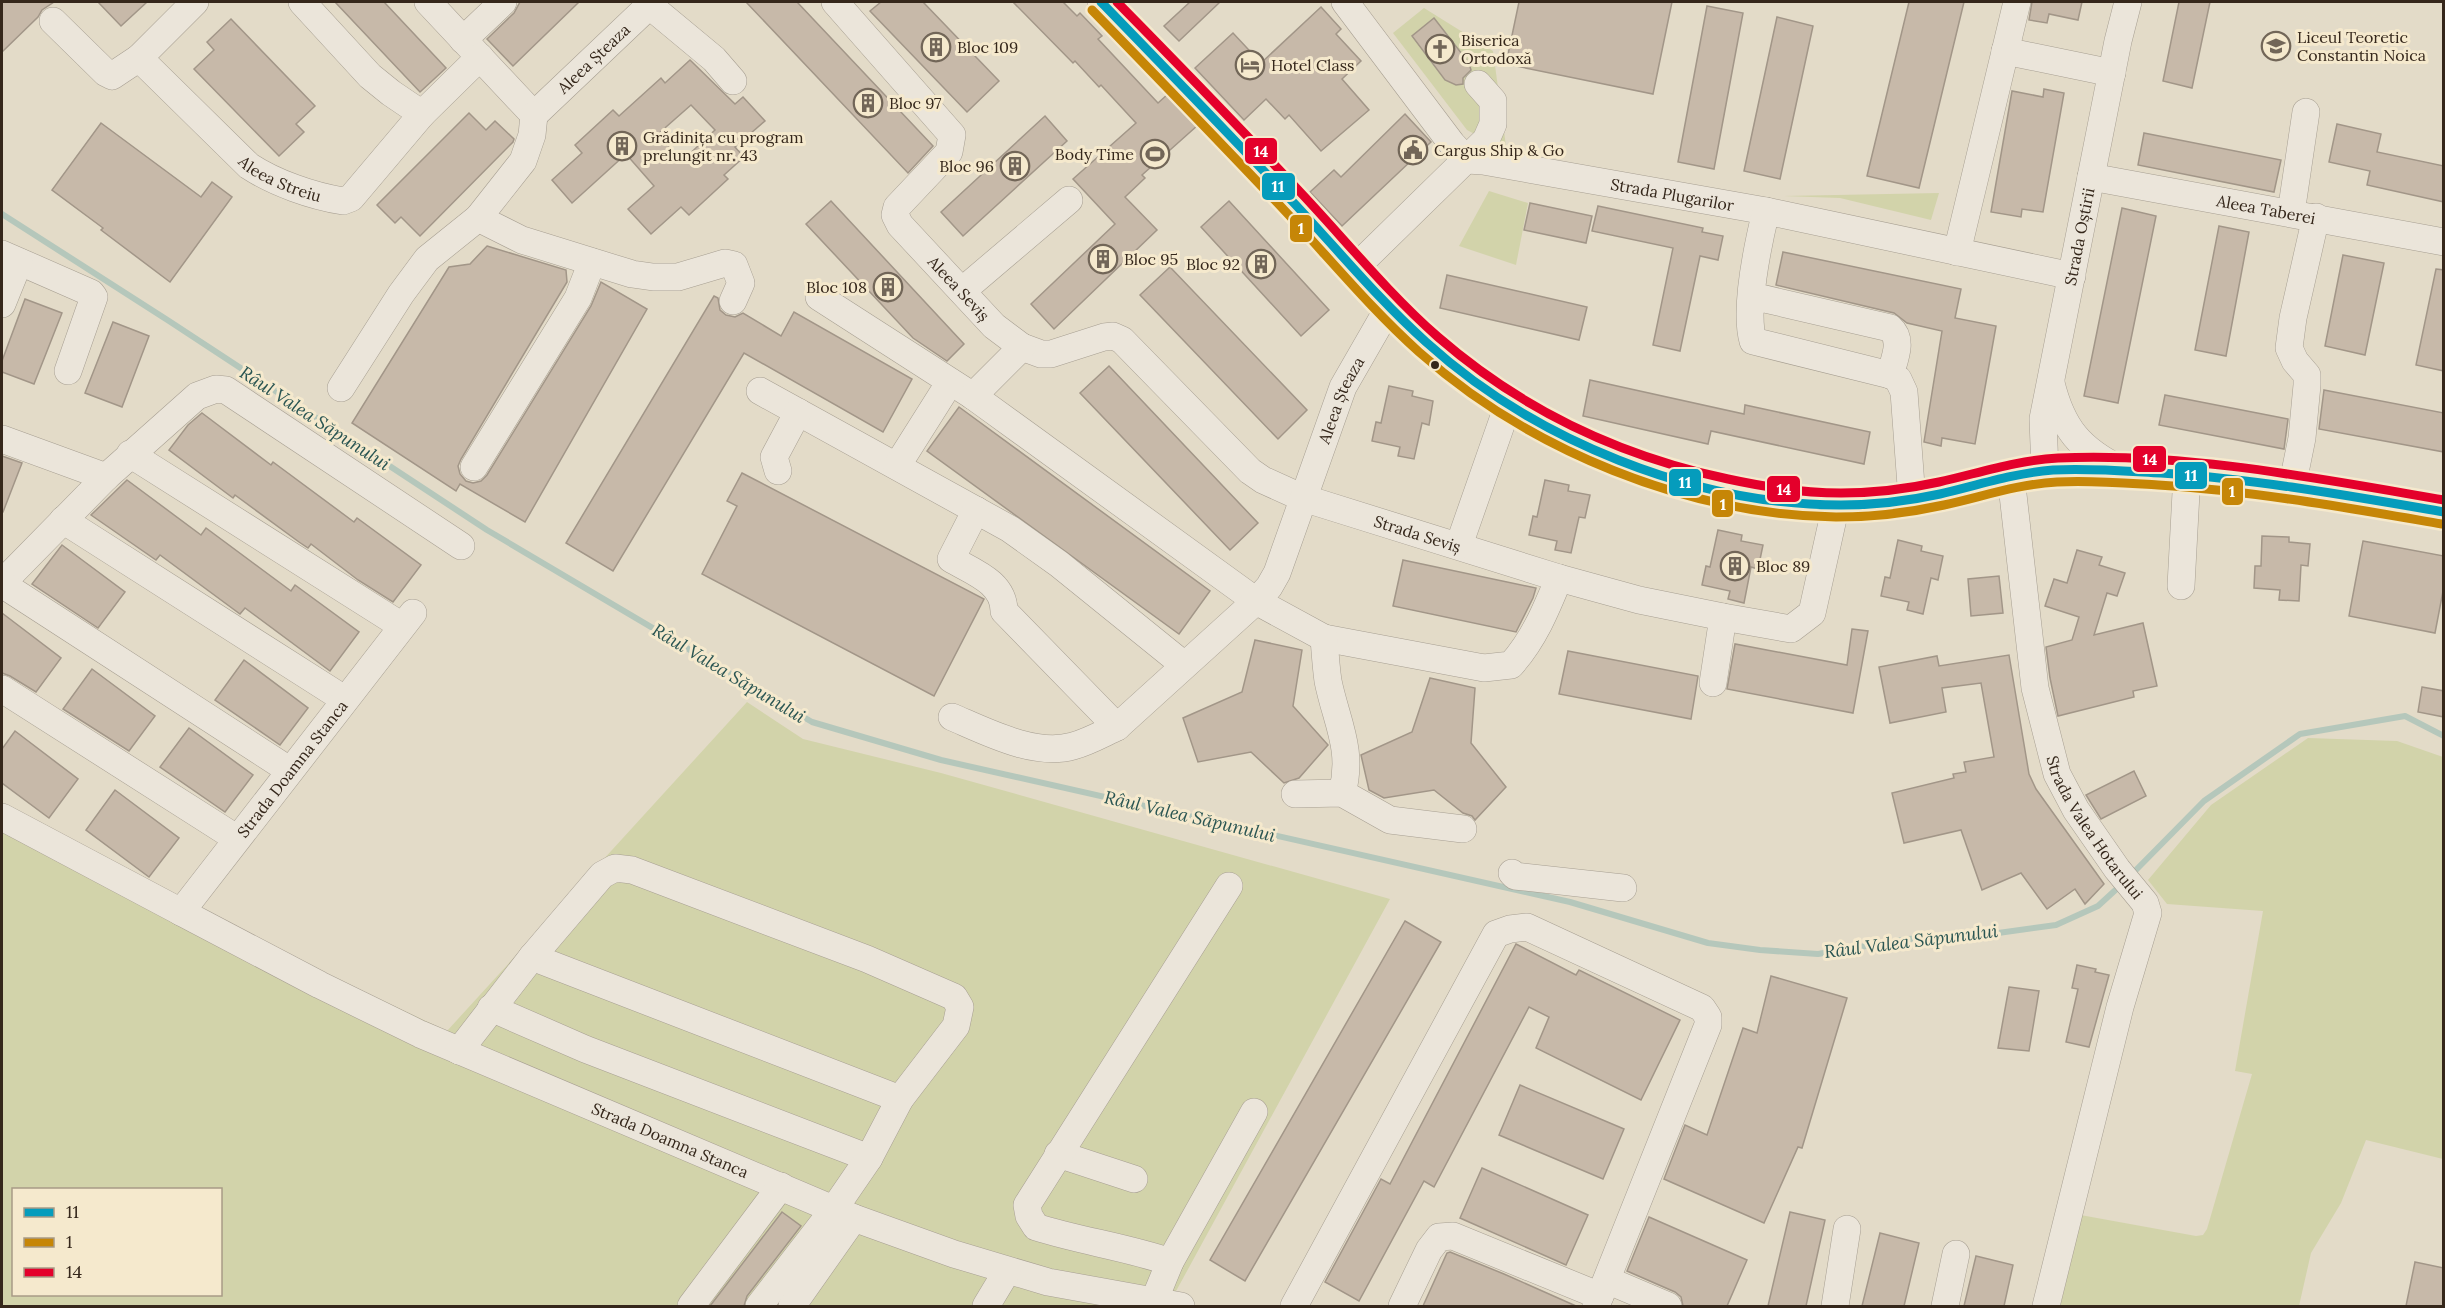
<svg xmlns="http://www.w3.org/2000/svg" width="2445" height="1308" viewBox="0 0 2445 1308" font-family="Lora,serif">
<style>
.green{fill:#d2d3aa;fill-rule:evenodd}
.lines{fill:none;stroke-linecap:round;stroke-linejoin:round}
.stream{stroke:#b5c7bb;stroke-width:6}
.building{fill:#c7b9a9;stroke:#a29688;stroke-width:1.5;fill-rule:evenodd}
.minor-casing{stroke:#a79f92;stroke-width:28}
.minor{stroke:#ebe5da;stroke-width:27}
.bus-1-casing{stroke:#f5e9cd;stroke-width:14}
.bus-2-casing{stroke:#f5e9cd;stroke-width:14}
.bus-3-casing{stroke:#f5e9cd;stroke-width:14}
.bus-1{stroke:#059cbc;stroke-width:9}
.bus-2{stroke:#c68607;stroke-width:9}
.bus-3{stroke:#e4002b;stroke-width:9}
.bus-dot{fill:#35271b;stroke:#f5e9cd;stroke-width:2}
.labels{text-anchor:middle;dominant-baseline:central;stroke-width:6;stroke-linejoin:round;paint-order:stroke}
.poi-label{font-size:16px;fill:#35271b;stroke:#f5e9cd;text-anchor:start}
.street-label{font-size:16px;fill:#35271b;stroke:#f5e9cd}
.water-label{font-size:18px;font-style:italic;fill:#2a5552;stroke:#f5e9cd}
.line-badge{stroke:#f5e9cd;stroke-width:2}
.badge-label{font-size:16px;text-anchor:middle;font-weight:bold;fill:#fff}
</style>
<rect width="100%" height="100%" fill="#e3dbc8"/>
<g class="green">
<polygon points="1424,8 1493,51 1506,146 1486,140 1467,130 1393,33"/>
<polygon points="1489,191 1528,203 1516,265 1459,246"/>
<polygon points="1939,193 1931,220 1840,198 1784,196"/>
<path d="M747 702 803 739 941 773 1390 899 1169 1304 1178 1306H2V821L447 1031ZM14 1190H220V1294H14Z"/>
<polygon points="2308,738 2397,741 2443,757 2443,1159 2366,1140 2341,1203 2311,1253 2299,1306 2053,1306 2075,1214 2196,1236 2203,1235 2207,1229 2252,1074 2235,1071 2263,911 2167,904 2148,880 2211,805"/>
</g>
<g class="lines">
<g class="stream">
<polyline points="2,214 169,321 487,530 812,722 941,760 1570,902 1708,943 1760,950 1818,954 1908,939 1991,934 2056,925 2098,906 2122,884"/>
<polyline points="2131,875 2204,801 2300,734 2405,716 2444,736"/>
</g>
</g>
<g class="building">
<polygon points="2,2 54,2 42,10 38,17 2,52"/>
<polygon points="98,2 147,2 121,26"/>
<polygon points="335,2 384,2 446,68 420,92"/>
<polygon points="520,2 579,2 513,66 487,39 514,13"/>
<polygon points="746,2 797,2 933,146 908,173"/>
<polygon points="881,2 923,2 999,81 967,112 870,11"/>
<polygon points="1013,2 1063,2 1077,16 1080,13 1102,36 1098,39 1158,103 1168,94 1198,125 1142,175 1145,178 1125,197 1157,230 1054,329 1031,304 1115,224 1073,179 1136,123 1101,85 1099,87 1075,61 1073,63"/>
<polygon points="1190,2 1220,2 1179,41 1164,26"/>
<polygon points="1519,2 1672,2 1653,94 1506,64"/>
<polygon points="1909,2 1964,2 1919,188 1867,176"/>
<polygon points="2032,2 2082,2 2078,20 2049,14 2047,23 2029,20"/>
<polygon points="2179,2 2210,2 2192,88 2163,81"/>
<polygon points="1707,6 1743,13 1714,169 1678,162"/>
<polygon points="1321,7 1341,29 1336,34 1361,61 1342,79 1369,110 1321,151 1289,115 1285,119 1266,99 1244,120 1195,68 1233,33 1261,63"/>
<polygon points="1777,17 1813,26 1780,179 1744,171"/>
<polygon points="1434,18 1469,63 1471,70 1463,78 1463,84 1456,85 1445,80 1412,36"/>
<polygon points="231,19 315,106 296,124 304,132 279,156 194,69 214,50 207,42"/>
<path d="M690 60 735 104 743 97 765 121 735 147 744 157 724 175 728 179 689 215 681 207 651 234 628 209 654 186 626 154 572 203 552 180 582 153 575 145 613 110 619 116 661 78 665 83ZM691 105 715 130 682 161 658 134Z"/>
<polygon points="2044,89 2064,93 2043,212 2022,209 2021,217 1991,212 2012,91 2043,97"/>
<polygon points="469,113 486,130 495,121 514,139 513,142 420,236 401,217 395,223 377,205"/>
<polygon points="1405,114 1431,142 1342,226 1310,192 1334,170 1341,177"/>
<polygon points="1045,116 1067,141 963,236 941,212"/>
<polygon points="101,123 201,197 212,182 232,197 170,282 101,230 103,228 52,190"/>
<polygon points="2337,124 2381,134 2377,152 2444,166 2444,202 2367,185 2370,171 2329,162"/>
<polygon points="2144,133 2281,160 2274,192 2138,165"/>
<polygon points="831,201 964,344 947,361 913,338 806,224"/>
<polygon points="1229,201 1329,310 1301,336 1201,227"/>
<polygon points="1530,203 1592,216 1586,243 1524,230"/>
<polygon points="1598,206 1703,228 1702,232 1723,236 1718,260 1700,256 1680,351 1653,345 1673,248 1592,231"/>
<polygon points="2122,208 2156,216 2118,403 2084,396"/>
<polygon points="2219,226 2249,232 2226,356 2195,350"/>
<polygon points="487,246 566,270 567,282 461,459 458,466 460,474 466,481 473,483 481,481 487,475 591,306 601,282 647,309 525,522 460,484 456,491 352,423 449,267 470,264"/>
<polygon points="1783,252 1961,289 1955,318 1996,326 1975,444 1942,438 1941,446 1924,442 1942,331 1907,323 1894,313 1776,285"/>
<polygon points="2343,255 2384,263 2365,355 2325,346"/>
<polygon points="1170,267 1307,410 1278,439 1140,295"/>
<polygon points="2436,269 2444,270 2444,371 2416,365"/>
<polygon points="1447,275 1587,307 1579,340 1440,308"/>
<polygon points="714,296 718,298 720,310 726,315 735,317 743,313 781,336 794,312 912,379 883,432 744,353 613,571 566,543"/>
<polygon points="25,299 62,313 34,384 2,372 2,361"/>
<polygon points="113,322 149,336 122,407 85,393"/>
<polygon points="1109,366 1258,523 1230,550 1080,393"/>
<polygon points="1590,380 1744,414 1745,405 1870,432 1864,464 1711,431 1708,444 1583,416"/>
<polygon points="1389,386 1413,391 1412,396 1433,401 1429,425 1422,423 1414,459 1398,456 1400,447 1372,441 1376,422 1381,423"/>
<polygon points="2324,390 2444,413 2444,452 2319,429"/>
<polygon points="2165,395 2288,419 2284,449 2159,425"/>
<polygon points="959,407 1210,591 1179,634 927,451"/>
<polygon points="202,413 271,465 273,462 354,522 357,518 421,565 393,602 358,580 311,544 308,548 299,542 235,495 233,498 169,450 188,425"/>
<polygon points="2,456 22,463 3,512 2,512"/>
<polygon points="742,473 984,599 934,696 702,574 737,506 727,501"/>
<polygon points="127,480 201,535 206,528 291,591 295,585 359,632 330,671 245,608 240,614 160,555 156,560 91,515"/>
<polygon points="1545,480 1569,485 1568,491 1590,495 1585,518 1579,517 1571,553 1555,550 1557,541 1529,535 1533,516 1537,517"/>
<polygon points="1718,530 1742,535 1741,541 1763,545 1758,569 1751,567 1744,603 1728,599 1730,591 1702,585 1706,566 1710,567"/>
<polygon points="2262,536 2289,537 2289,542 2310,544 2308,566 2301,565 2299,601 2279,600 2280,590 2254,588 2255,566 2261,566"/>
<polygon points="1898,540 1922,546 1921,551 1943,556 1938,580 1931,578 1923,614 1907,610 1909,602 1881,596 1885,577 1890,578"/>
<polygon points="2363,541 2444,556 2444,586 2435,633 2349,616"/>
<polygon points="62,545 125,592 98,628 32,584"/>
<polygon points="2077,550 2102,557 2099,565 2125,573 2117,596 2107,593 2094,635 2143,623 2157,686 2133,691 2134,697 2058,716 2050,678 2046,647 2072,640 2079,617 2045,606 2054,579 2067,583"/>
<polygon points="1403,560 1536,588 1533,598 1516,632 1393,606"/>
<polygon points="1999,576 2003,613 1971,616 1968,579"/>
<polygon points="2,613 61,658 36,692 10,676 2,673"/>
<polygon points="1852,629 1868,631 1853,713 1727,689 1735,644 1847,665"/>
<polygon points="1255,640 1302,650 1293,706 1328,745 1299,778 1284,783 1251,752 1198,762 1183,718 1242,692"/>
<polygon points="1568,651 1698,676 1691,719 1559,694"/>
<polygon points="2009,655 2029,774 2036,789 2104,884 2085,904 2075,889 2047,909 2021,873 1982,890 1961,830 1904,843 1892,793 1954,778 1953,774 1966,772 1964,762 1994,757 1981,683 1942,688 1946,712 1890,723 1879,667 1937,656 1939,666"/>
<polygon points="244,660 308,708 280,745 215,700"/>
<polygon points="92,669 155,716 129,751 63,709"/>
<polygon points="1430,678 1475,688 1471,743 1506,787 1475,820 1472,816 1463,813 1434,790 1384,798 1369,790 1361,755 1412,732"/>
<polygon points="2422,687 2444,691 2444,717 2418,712"/>
<polygon points="189,728 253,775 225,812 160,767"/>
<polygon points="15,731 78,779 49,818 2,783 2,749"/>
<polygon points="2134,771 2146,796 2101,819 2086,795"/>
<polygon points="115,790 179,838 149,877 86,830"/>
<polygon points="1405,921 1441,942 1245,1281 1210,1260"/>
<polygon points="1516,944 1576,975 1579,970 1680,1020 1641,1100 1536,1048 1549,1017 1529,1007 1434,1187 1424,1181 1359,1301 1325,1282 1381,1179 1390,1184"/>
<polygon points="2077,965 2096,969 2095,972 2109,975 2089,1047 2066,1042 2078,989 2072,988"/>
<polygon points="1771,976 1847,998 1802,1148 1798,1147 1764,1223 1664,1179 1685,1125 1707,1135 1743,1028 1757,1033"/>
<polygon points="2009,987 2039,991 2029,1051 1998,1048"/>
<polygon points="1520,1085 1624,1129 1603,1179 1499,1135"/>
<polygon points="1482,1168 1588,1215 1566,1265 1460,1218"/>
<polygon points="782,1212 801,1226 747,1296 744,1306 710,1306"/>
<polygon points="1790,1212 1825,1220 1806,1306 1768,1306"/>
<polygon points="1649,1217 1747,1260 1727,1306 1683,1306 1681,1297 1675,1292 1627,1271"/>
<polygon points="1880,1233 1919,1243 1904,1306 1862,1306"/>
<polygon points="1450,1252 1504,1274 1576,1306 1423,1306 1447,1253"/>
<polygon points="1976,1256 2013,1265 2004,1306 1964,1306"/>
<polygon points="2415,1262 2444,1268 2444,1306 2406,1306"/>
</g>
<g class="lines">
<g class="minor-casing">
<g id="minor">
<polyline points="302,2 370,76 391,93 422,114"/>
<polyline points="428,2 534,115"/>
<path id="s1" d="M835 2 952 135 949 152 897 207 895 215 900 225 994 326 1022 347 1041 354H1051L1104 337 1113 336 1122 340 1250 471 1263 480 1303 498 1559 578 1639 600 1723 617 1791 629 1812 613 1836 505"/>
<path d="M1101 2C1165 68 1229 135 1293 202 1344 257 1391 315 1449 362 1534 433 1633 474 1741 494 1773 500 1807 505 1840 505 1863 505 1887 503 1909 500 1955 493 1999 476 2045 471 2078 468 2113 470 2146 472 2246 477 2345 495 2444 512"/>
<path id="s2" d="M1345 2 1452 144 1467 160 1483 161 1766 211 2072 276"/>
<polyline points="649,5 714,59 733,81"/>
<polyline points="53,21 106,73 112,76 139,58 195,2"/>
<polyline points="463,40 503,2"/>
<polyline points="2005,51 2112,73"/>
<path id="s3" d="M139 58 249 166C275 183 312 196 343 201L351 198 422 114 480 57"/>
<path id="s4" d="M534 115 653 2"/>
<path id="s5" d="M2091 177 2444 242"/>
<polyline points="2291,213 2306,112"/>
<polyline points="478,218 522,240 632,274 653,277 678,277 725,263 734,265 741,283 733,301"/>
<polyline points="1957,252 2017,2"/>
<polyline points="2,254 91,293 94,297 68,371"/>
<polyline points="1354,269 1486,140 1493,124 1493,101 1478,84"/>
<polyline points="962,291 1069,200"/>
<path d="M1752 296 1890 328C1904 340 1894 360 1890 375L1753 341C1744 310 1758 244 1766 211"/>
<path d="M819 297 973 396 1256 601 1324 638 1484 668 1511 665C1534 639 1546 610 1559 578"/>
<polyline points="2,304 19,262"/>
<polyline points="1890,375 1898,379 1904,392 1912,499"/>
<path d="M2051 383C2062 428 2080 450 2122 470"/>
<polyline points="341,388 401,294 427,259 478,218 523,161 532,135 534,115"/>
<polyline points="760,391 1010,529 1059,564 1184,665"/>
<polyline points="973,396 1022,347"/>
<polyline points="2,439 106,477"/>
<polyline points="130,454 402,626"/>
<polyline points="897,466 950,382"/>
<polyline points="474,467 578,298 592,262"/>
<polyline points="778,471 774,457 798,412"/>
<path id="s6" d="M2045 471 2043 419 2118 41 2128 2"/>
<path id="s7" d="M2011 477 2035 688 2057 774 2076 810 2117 869 2145 903 2148 913 2120 1007 2046 1306"/>
<polyline points="2292,487 2302,438 2307,385 2307,375 2295,361 2289,348 2293,318 2316,217"/>
<path d="M976 510 951 559C973 572 1004 582 1004 611L1117 727"/>
<polyline points="63,520 344,699"/>
<polyline points="1459,545 1508,405"/>
<polyline points="2,583 106,477 197,396 216,389 226,390 461,546"/>
<polyline points="2,584 289,770"/>
<polyline points="2181,586 2187,474"/>
<path d="M1324 638C1325 652 1326 667 1328 681 1336 721 1354 750 1342 793"/>
<polyline points="1713,683 1723,617"/>
<polyline points="2,689 236,838"/>
<path id="s8" d="M952 717C987 732 1035 757 1073 746 1088 742 1102 734 1117 727L1256 601 1269 587 1277 573 1343 387 1389 307"/>
<polyline points="1295,794 1342,793 1390,820 1463,829"/>
<path id="s9" d="M2 817 181 912 413 613"/>
<polyline points="1512,873 1515,876 1623,888"/>
<path id="s10" d="M181 912 320 985 420 1034 854 1218 954 1254 1048 1282 1181 1306"/>
<polyline points="532,957 900,1099"/>
<polyline points="491,1008 585,1049 869,1158"/>
<polyline points="459,1051 532,957 602,875 615,868 632,870 867,959 954,997 960,1007 956,1026 900,1099 869,1158 834,1209 759,1306"/>
<polyline points="1058,1154 1134,1179"/>
<path d="M1170 1262C1126 1247 1080 1241 1036 1227L1029 1216 1027 1205 1229 886"/>
<polyline points="1607,1280 1668,1306"/>
<polyline points="1154,1301 1170,1262 1254,1112"/>
<polyline points="691,1306 781,1186"/>
<polyline points="792,1306 854,1218"/>
<polyline points="986,1306 1007,1271"/>
<polyline points="1294,1306 1496,934 1510,929 1527,927 1702,1008 1708,1017 1708,1025 1596,1306"/>
<polyline points="1402,1306 1429,1250 1439,1237 1453,1236 1600,1296"/>
<polyline points="1835,1306 1847,1229"/>
<polyline points="1945,1306 1956,1254"/>
</g>
</g>
<use href="#minor" class="minor"/>
<g class="bus-1-casing">
<path id="bus-1" d="M1101 2C1165 68 1230 135 1293 202 1337 249 1378 299 1426 342 1534 440 1694 505 1841 505 1874 505 1908 501 1940 494 1978 485 2015 473 2053 470 2089 468 2125 471 2161 473 2256 479 2350 496 2444 512"/>
</g>
<g class="bus-2-casing">
<path id="bus-2" d="M1092 10C1157 77 1222 144 1286 212 1330 259 1371 309 1419 352 1529 450 1688 515 1836 517 1872 517 1908 513 1944 505 1981 497 2018 484 2057 482 2091 480 2125 483 2158 485 2254 491 2348 508 2442 524"/>
</g>
<g class="bus-3-casing">
<path id="bus-3" d="M1117 2C1179 65 1241 129 1302 194 1347 242 1388 293 1438 337 1522 410 1620 456 1728 479 1765 487 1803 493 1841 493 1874 493 1907 489 1939 482 1979 473 2018 460 2058 458 2183 452 2321 479 2444 500"/>
</g>
<use href="#bus-1" class="bus-1"/>
<use href="#bus-2" class="bus-2"/>
<use href="#bus-3" class="bus-3"/>
</g>
<defs>
<g id="school-ring" transform="scale(1.5)"><circle r="9.5" fill="#f5e9cd" stroke="#726658" stroke-width="1.5"/><path d="M0-5L7-2L0 1L-7-2ZM-4 1L0 2.5L4 1V4Q0 6-4 4Z" fill="#726658"/></g>
<g id="building-ring" transform="scale(1.5)"><circle r="9.5" fill="#f5e9cd" stroke="#726658" stroke-width="1.5"/><path d="M-4-6H4V6H1V3H-1V6H-4ZM-2.5-4.3h1.7v1.8h-1.7ZM.8-4.3h1.7v1.8H.8ZM-2.5-1h1.7V.8h-1.7ZM.8-1h1.7V.8H.8Z" fill="#726658"/></g>
<g id="church-ring" transform="scale(1.5)"><circle r="9.5" fill="#f5e9cd" stroke="#726658" stroke-width="1.5"/><path d="M-1.2-6h2.4v3.5h3.3v2.4h-3.3V6h-2.4V-.1h-3.3v-2.4h3.3Z" fill="#726658"/></g>
<g id="hotel-ring" transform="scale(1.5)"><circle r="9.5" fill="#f5e9cd" stroke="#726658" stroke-width="1.5"/><path d="M-6-4.5h1.5V1H6V5H4.5V3h-9V5H-6ZM-4 0a1.8 1.8 0 1 1 3.6 0ZM.5 0V-2.5h3Q6-2.5 6 0Z" fill="#726658"/></g>
<g id="civic-ring" transform="scale(1.5)"><circle r="9.5" fill="#f5e9cd" stroke="#726658" stroke-width="1.5"/><path d="M-.6-6.5H3V-4.5H.6V-3L4-1V1h2V6H-6V1h2V-1L-.6-3ZM-1.2 2.5V6h2.4V2.5Z" fill="#726658"/></g>
<g id="stadium-ring" transform="scale(1.5)"><circle r="9.5" fill="#f5e9cd" stroke="#726658" stroke-width="1.5"/><path d="M0-5a6.5 5 0 1 0 0 10a6.5 5 0 1 0 0-10ZM-3.5-1.8h7v3.6h-7Z" fill="#726658"/></g>
</defs>
<g fill-rule="evenodd">
<use href="#school-ring" x="2276" y="46"/>
<use href="#building-ring" x="936" y="47"/>
<use href="#church-ring" x="1440" y="49"/>
<use href="#hotel-ring" x="1250" y="65"/>
<use href="#building-ring" x="868" y="103"/>
<use href="#building-ring" x="622" y="146"/>
<use href="#civic-ring" x="1413" y="150"/>
<use href="#stadium-ring" x="1155" y="154"/>
<use href="#building-ring" x="1015" y="166"/>
<use href="#building-ring" x="1103" y="259"/>
<use href="#building-ring" x="1261" y="264"/>
<use href="#building-ring" x="888" y="287"/>
<use href="#building-ring" x="1735" y="566"/>
</g>
<circle class="bus-dot" cx="1435" cy="365" r="5"/>
<g class="labels">
<g class="poi-label">
<text x="2297" y="37">Liceul Teoretic<tspan x="2297" dy="18">Constantin Noica</tspan></text>
<text x="1461" y="40">Biserica<tspan x="1461" dy="18">Ortodoxă</tspan></text>
<text x="957" y="47">Bloc 109</text>
<text x="1271" y="65">Hotel Class</text>
<text x="889" y="103">Bloc 97</text>
<text x="643" y="137">Grădinița cu program<tspan x="643" dy="18">prelungit nr. 43</tspan></text>
<text x="1434" y="150">Cargus Ship &amp; Go</text>
<text x="1134" y="154" text-anchor="end">Body Time</text>
<text x="994" y="166" text-anchor="end">Bloc 96</text>
<text x="1124" y="259">Bloc 95</text>
<text x="1240" y="264" text-anchor="end">Bloc 92</text>
<text x="867" y="287" text-anchor="end">Bloc 108</text>
<text x="1756" y="566">Bloc 89</text>
</g>
<g class="street-label">
<text stroke="none"><textPath href="#s4" startOffset="82">Aleea Șteaza</textPath></text>
<text stroke="none"><textPath href="#s3" startOffset="188">Aleea Streiu</textPath></text>
<text stroke="none"><textPath href="#s2" startOffset="408">Strada Plugarilor</textPath></text>
<text stroke="none"><textPath href="#s5" startOffset="178">Aleea Taberei</textPath></text>
<text stroke="none"><textPath href="#s6" startOffset="238">Strada Oștirii</textPath></text>
<text stroke="none"><textPath href="#s1" startOffset="376">Aleea Seviș</textPath></text>
<text stroke="none"><textPath href="#s8" startOffset="582">Aleea Șteaza</textPath></text>
<text stroke="none"><textPath href="#s1" startOffset="930">Strada Seviș</textPath></text>
<text stroke="none"><textPath href="#s9" startOffset="384">Strada Doamna Stanca</textPath></text>
<text stroke="none"><textPath href="#s7" startOffset="366">Strada Valea Hotarului</textPath></text>
<text stroke="none"><textPath href="#s10" startOffset="540">Strada Doamna Stanca</textPath></text>
</g>
<g class="water-label">
<text transform="translate(315 418) rotate(33)">Râul Valea Săpunului</text>
<text transform="translate(729 673) rotate(31)">Râul Valea Săpunului</text>
<text transform="translate(1190 816) rotate(13)">Râul Valea Săpunului</text>
<text transform="translate(1911 941) rotate(-7)">Râul Valea Săpunului</text>
</g>
</g>
<g class="line-badge">
<rect x="1244" y="137" width="34" height="28" rx="6" fill="#e4002b"/>
<rect x="1261" y="172" width="35" height="29" rx="6" fill="#059cbc"/>
<rect x="1289" y="214" width="24" height="29" rx="6" fill="#c68607"/>
<rect x="2132" y="445" width="35" height="28" rx="6" fill="#e4002b"/>
<rect x="2174" y="461" width="34" height="29" rx="6" fill="#059cbc"/>
<rect x="1668" y="468" width="34" height="29" rx="6" fill="#059cbc"/>
<rect x="1766" y="475" width="35" height="28" rx="6" fill="#e4002b"/>
<rect x="2221" y="477" width="23" height="29" rx="6" fill="#c68607"/>
<rect x="1711" y="489" width="23" height="29" rx="6" fill="#c68607"/>
</g>
<g class="badge-label">
<text x="1261" y="157">14</text>
<text x="1278" y="192">11</text>
<text x="1301" y="234">1</text>
<text x="2150" y="465">14</text>
<text x="2191" y="481">11</text>
<text x="1685" y="488">11</text>
<text x="1784" y="495">14</text>
<text x="2232" y="497">1</text>
<text x="1723" y="510">1</text>
</g>
<rect width="2445" height="1308" fill="none" stroke="#35271b" stroke-width="6"/>
<rect x="12" y="1188" width="210" height="108" fill="#f5e9cd" stroke="#a89b86" stroke-width="1.5"/>
<rect x="24" y="1208" width="30" height="9" fill="#059cbc" stroke="#a89b86" stroke-width="1.5"/>
<text x="66" y="1218" font-size="18" fill="#35271b">11</text>
<rect x="24" y="1238" width="30" height="9" fill="#c68607" stroke="#a89b86" stroke-width="1.5"/>
<text x="66" y="1248" font-size="18" fill="#35271b">1</text>
<rect x="24" y="1268" width="30" height="9" fill="#e4002b" stroke="#a89b86" stroke-width="1.5"/>
<text x="66" y="1278" font-size="18" fill="#35271b">14</text>
</svg>
